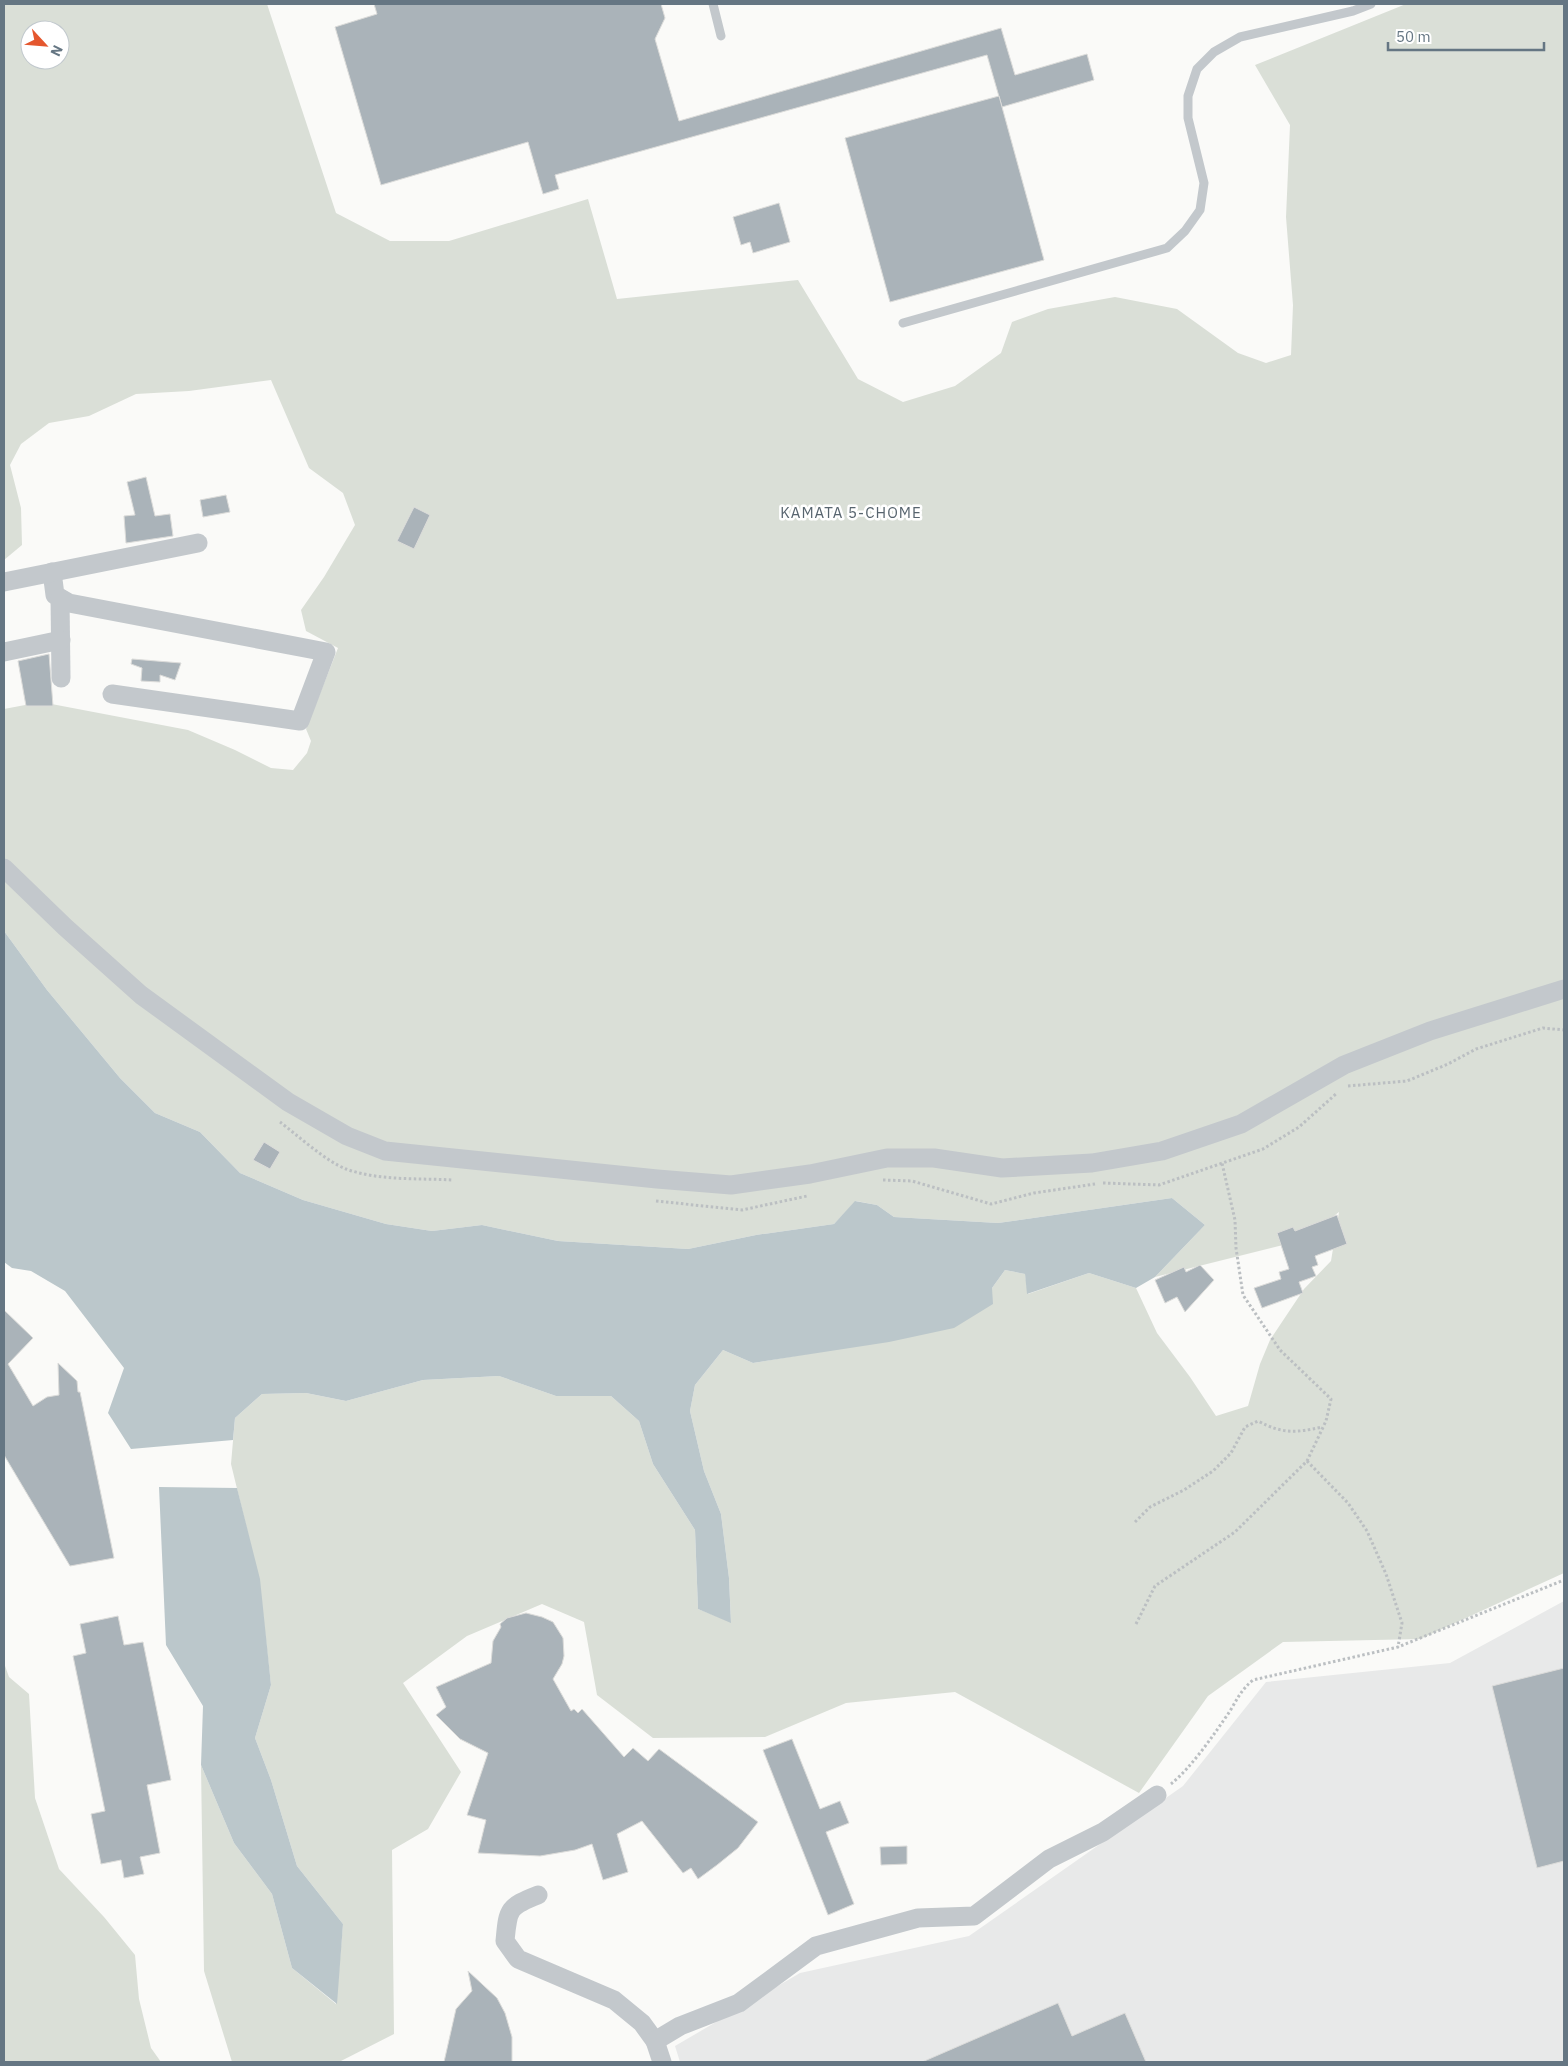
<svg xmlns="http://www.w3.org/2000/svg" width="1568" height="2066" viewBox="0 0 1568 2066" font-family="'IBM Plex Sans',sans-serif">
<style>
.built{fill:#e8e9e9}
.green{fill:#dadfd7;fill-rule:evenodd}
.water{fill:#bbc7cb}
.building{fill:#aab3b9;stroke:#dcdcda}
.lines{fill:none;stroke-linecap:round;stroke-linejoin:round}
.path{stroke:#bbbfc2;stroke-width:3;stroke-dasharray:2.5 2.5;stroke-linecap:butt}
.lane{stroke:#c3c8cc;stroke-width:9}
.street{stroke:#c3c8cc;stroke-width:19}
.labels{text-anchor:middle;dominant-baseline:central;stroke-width:5;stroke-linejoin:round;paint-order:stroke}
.neighbourhood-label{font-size:15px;letter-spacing:1px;fill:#57646e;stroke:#fff}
</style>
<rect width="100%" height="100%" fill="#fafaf8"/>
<polygon class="built" points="1564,1601 1564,2062 680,2062 675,2046 800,1973 969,1936 1183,1786 1266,1682 1450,1663"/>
<g class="green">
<path d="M4 4H267L336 213 390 241H449L588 199 617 299 798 280 858 379 903 402 955 386 1001 353 1012 322 1048 309 1115 297 1177 309 1238 353 1266 363 1291 355 1293 305 1286 217 1290 125 1255 65 1406 4H1564V1573L1420 1639 1283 1642 1208 1696 1139 1793 955 1692 846 1703 765 1737 653 1738 597 1695 584 1622 542 1604 467 1636 403 1683 461 1772 428 1829 392 1850 394 2034 339 2062H232L204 1971 201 1765 234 1843 272 1894 292 1968 336 2004 343 1924 297 1866 271 1780 255 1738 271 1685 259 1579 231 1464 235 1418 262 1394 306 1393 346 1401 423 1380 499 1376 556 1396H611L639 1421 653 1464 695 1530 698 1609 731 1622 729 1578 721 1514 704 1471 690 1411 695 1385 723 1350 753 1363 836 1349 992 1288 1005 1270 1025 1274 1028 1294 1089 1273 1136 1288 1157 1333 1190 1377 1216 1416 1248 1406 1260 1364 1270 1340 1304 1289 1331 1261 1339 1212 1303 1240 1155 1277 1205 1225 1172 1198 998 1223 894 1217 877 1205 856 1201 834 1224 756 1235 688 1249 558 1241 482 1225 432 1231 386 1224 303 1200 240 1173 200 1132 155 1113 120 1078 47 990 4 931V709L41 702 188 730 235 750 271 768 293 770 307 753 311 741 306 729 338 648 306 631 301 610 324 577 355 525 343 493 309 468 271 380 189 391 136 394 89 416 49 423 21 444 10 465 21 508 22 545 4 560ZM30 30H60V60H30Z"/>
<polygon points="4,1663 9,1677 29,1694 35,1798 59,1869 104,1917 135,1955 139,1999 151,2048 161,2062 4,2062"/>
</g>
<g class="water">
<polygon points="4,931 47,990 120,1078 155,1113 200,1132 240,1173 303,1200 386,1224 432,1231 482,1225 558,1241 688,1249 756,1235 834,1224 855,1201 877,1205 894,1217 998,1223 1172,1198 1205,1225 1155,1277 1136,1288 1089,1273 1027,1294 1025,1274 1005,1270 992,1288 993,1304 954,1328 889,1342 753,1363 723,1350 695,1385 690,1411 704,1471 721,1514 729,1578 731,1623 698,1609 695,1530 653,1464 639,1421 611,1396 556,1396 499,1376 423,1380 346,1401 306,1393 262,1394 235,1418 233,1440 131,1449 108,1413 124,1368 65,1291 31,1271 12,1268 4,1262"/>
<polygon points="159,1487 237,1488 260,1579 271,1685 255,1738 271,1780 297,1866 343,1924 337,2004 292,1968 272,1894 234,1843 201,1765 203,1706 166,1645"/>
</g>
<g class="building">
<polygon points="374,4 661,4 665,18 655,39 679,121 1001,28 1015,75 1087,54 1094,80 1002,107 987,55 555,175 559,189 543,194 528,142 381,185 335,27 377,14"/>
<polygon points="999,96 1044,260 890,302 845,138"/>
<polygon points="779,203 790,242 753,253 750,242 741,245 733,217"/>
<polygon points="146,477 155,516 170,514 173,536 126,543 124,516 135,515 127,482"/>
<polygon points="226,495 230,512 203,517 200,500"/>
<polygon points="414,507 430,515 414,549 397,541"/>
<polygon points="49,654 53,706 26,706 18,661"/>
<polygon points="132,659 181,663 175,680 160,675 160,682 141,681 142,668 131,664"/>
<polygon points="264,1142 280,1152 270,1169 253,1160"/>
<polygon points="1337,1215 1347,1244 1315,1256 1318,1265 1312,1267 1316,1276 1299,1282 1303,1293 1262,1308 1254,1288 1281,1279 1279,1272 1289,1269 1277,1233 1293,1227 1295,1231"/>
<polygon points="1200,1265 1214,1280 1185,1312 1177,1297 1165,1303 1155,1280 1184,1267 1186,1272"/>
<polygon points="4,1310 33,1338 8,1364 33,1406 47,1397 59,1395 58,1363 77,1381 78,1392 80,1392 114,1558 70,1566 4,1455"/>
<polygon points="526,1613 542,1617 553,1622 563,1638 564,1656 562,1664 553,1679 571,1711 574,1709 578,1713 582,1709 624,1757 633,1748 648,1761 659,1749 758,1822 738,1848 717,1865 698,1879 691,1868 683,1873 642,1821 617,1834 628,1872 603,1880 592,1844 575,1850 540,1856 478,1853 486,1820 467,1815 488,1753 460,1739 436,1715 446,1707 436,1687 491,1663 493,1641 501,1627 500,1624 507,1618"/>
<polygon points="118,1616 124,1645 143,1642 171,1780 147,1785 160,1853 140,1857 144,1874 124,1878 121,1860 101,1864 91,1814 105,1811 73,1656 86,1653 80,1624"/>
<polygon points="1564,1668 1564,1861 1537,1868 1492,1686"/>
<polygon points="792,1739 820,1809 840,1801 849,1823 826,1832 854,1904 828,1915 763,1750"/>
<polygon points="907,1846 907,1864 881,1865 880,1847"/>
<polygon points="468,1971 497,1998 505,2013 512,2037 512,2062 444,2062 456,2009 472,1991"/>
<polygon points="1058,2003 1072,2036 1125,2013 1146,2062 922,2062"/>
</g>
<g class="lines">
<g class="path">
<polyline points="1348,1086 1407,1081 1448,1064 1476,1049 1543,1028 1564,1030"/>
<path d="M280 1122C297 1135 327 1162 346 1169 379 1181 418 1178 453 1180"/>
<polyline points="883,1180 912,1181 991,1204 1034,1193 1095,1184"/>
<polyline points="1103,1183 1159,1185 1263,1149 1299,1127 1337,1093"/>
<polyline points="656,1201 742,1210 807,1196"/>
<polyline points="1307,1461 1348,1503 1367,1531 1386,1574 1402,1623 1398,1647"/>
<path d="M1135 1522 1150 1507 1184 1490 1213 1471 1231 1453 1245 1427 1258 1421C1283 1434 1295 1433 1322 1427"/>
<polyline points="1136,1624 1155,1586 1235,1532 1307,1461 1326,1421 1331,1399 1280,1350 1243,1295 1236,1248 1235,1220 1222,1163"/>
<path d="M1171 1784C1192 1767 1215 1733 1230 1711 1237 1699 1242 1689 1253 1680L1398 1647 1564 1580"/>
</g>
<g class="lane">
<polyline points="713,4 721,36"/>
<polyline points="903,323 1167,248 1185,231 1200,210 1204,183 1188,118 1188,96 1197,69 1214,52 1240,37 1353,11 1371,4"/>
</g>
<g class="street">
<polyline points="52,572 55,595 69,603 326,652 300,721 112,694"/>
<polyline points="4,582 198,543"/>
<polyline points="60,598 61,678"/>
<polyline points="4,652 61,640"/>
<polyline points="4,868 65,927 141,995 288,1102 347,1136 385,1151 657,1179 731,1185 810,1174 887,1158 934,1158 1002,1168 1092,1163 1162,1151 1241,1124 1344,1065 1430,1031 1564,989"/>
<path d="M538 1895C507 1907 508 1910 505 1941L518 1959 614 2000 642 2023 655 2041 662 2062"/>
<polyline points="655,2041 680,2026 739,2003 816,1946 918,1918 974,1916 1049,1859 1103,1832 1157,1795"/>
</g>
</g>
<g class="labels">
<g class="neighbourhood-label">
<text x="851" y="512">KAMATA 5-CHOME</text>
</g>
</g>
<rect width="1568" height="2066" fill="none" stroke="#657683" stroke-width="10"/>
<g transform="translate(45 45) rotate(116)"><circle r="24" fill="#ffffff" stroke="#c1c8cd"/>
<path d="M0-4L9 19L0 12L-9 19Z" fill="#e4572e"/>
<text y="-8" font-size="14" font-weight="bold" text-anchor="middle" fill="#657683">N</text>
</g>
<path d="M1388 42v8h156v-8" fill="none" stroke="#657683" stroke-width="2.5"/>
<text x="1396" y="42" font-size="15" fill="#657683" stroke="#ffffff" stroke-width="4" paint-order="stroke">50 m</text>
</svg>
